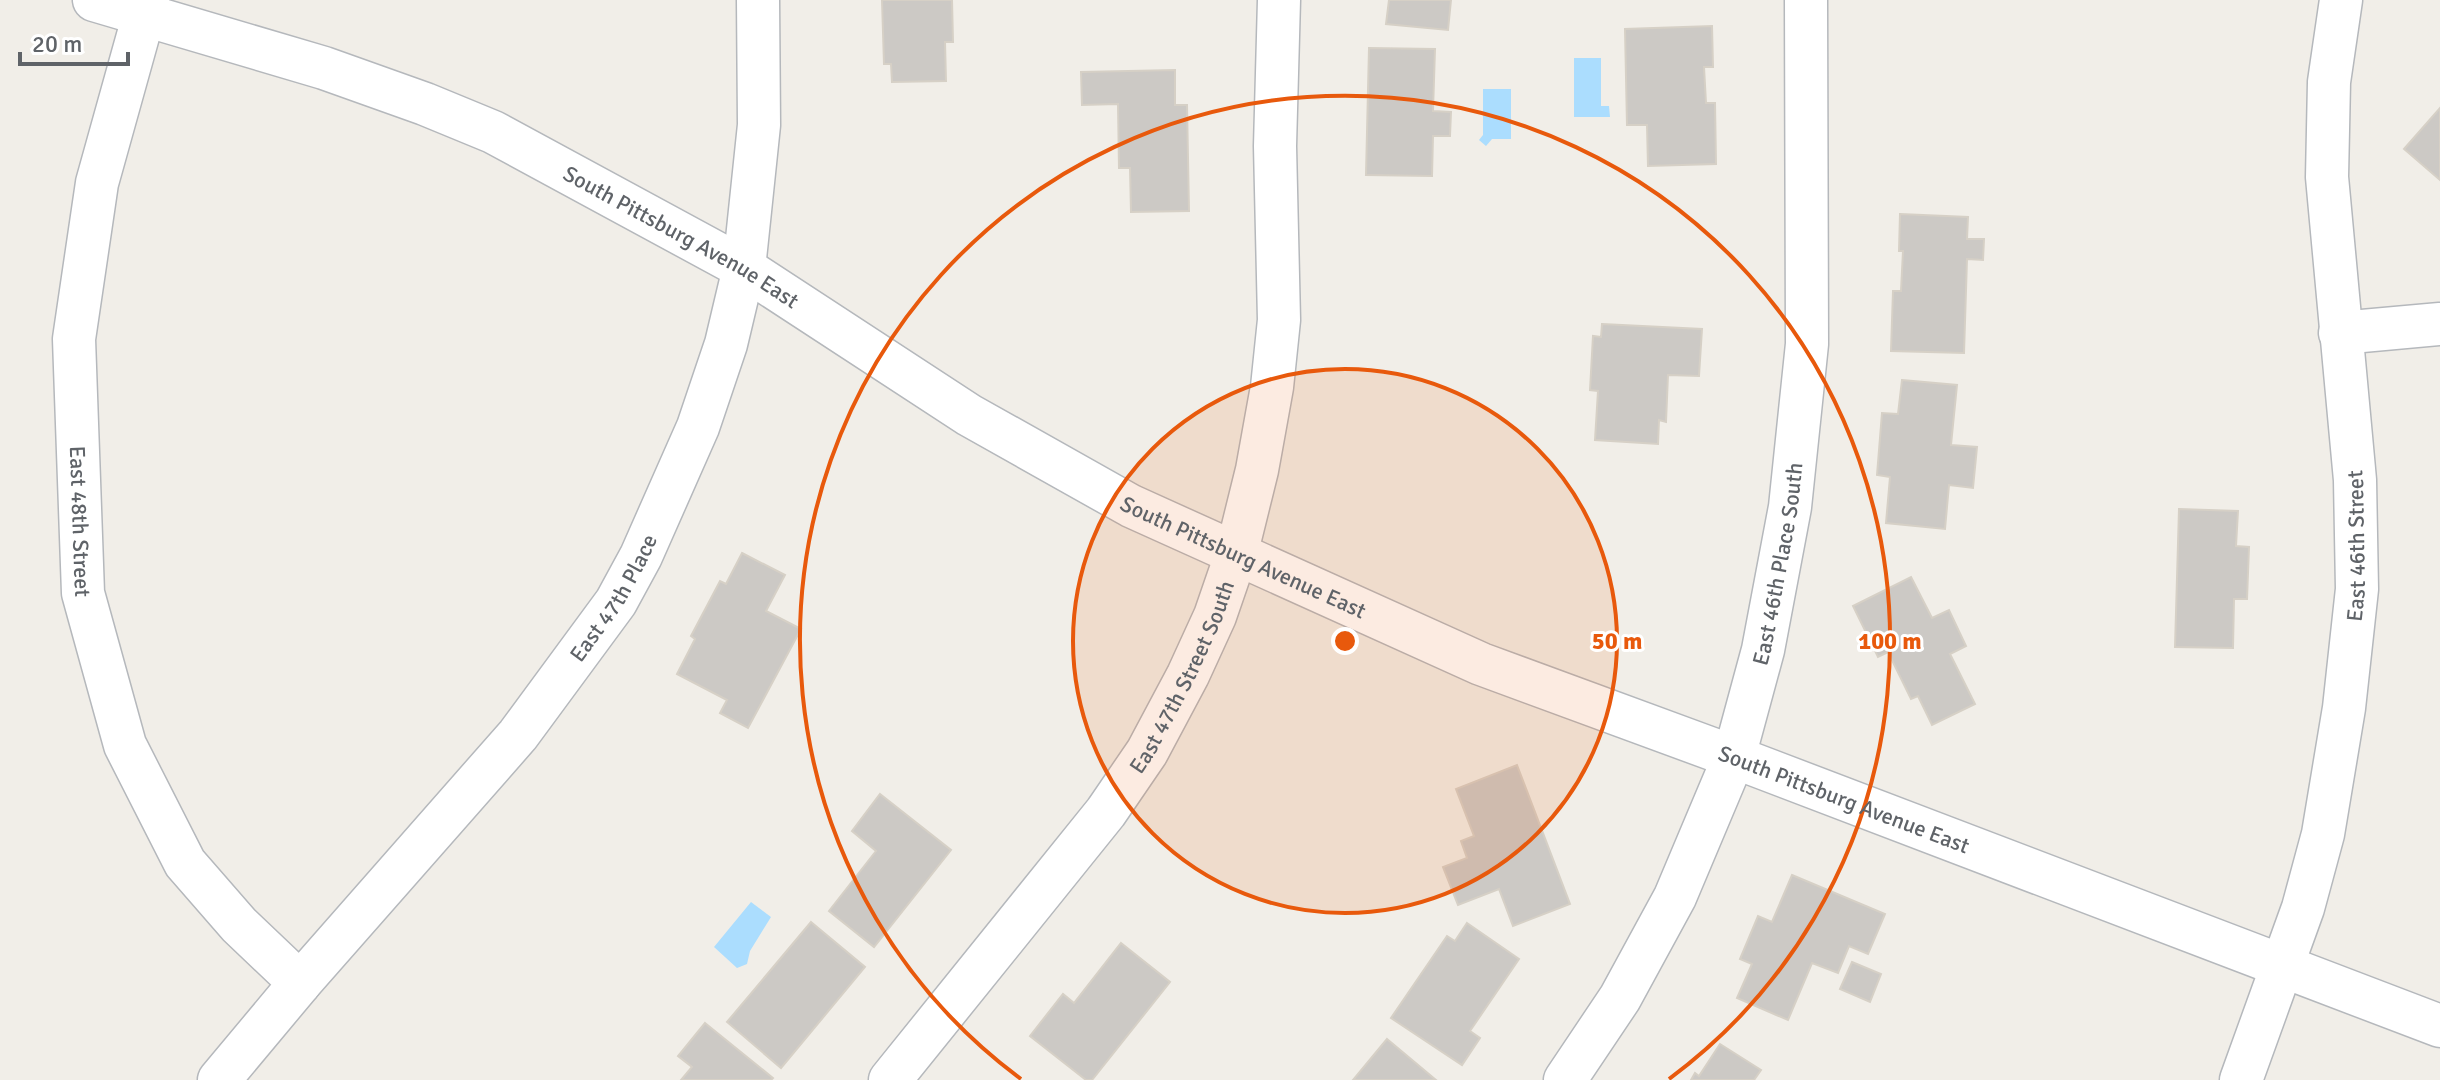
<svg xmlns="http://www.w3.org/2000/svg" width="2440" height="1080" viewBox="0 0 2440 1080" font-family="Signika,sans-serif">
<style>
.water{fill:#abddfe}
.building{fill:#ccc9c5;stroke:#d6d0c6;stroke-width:2}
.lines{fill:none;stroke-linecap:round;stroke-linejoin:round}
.minor-casing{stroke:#b5b8bc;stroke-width:45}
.minor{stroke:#fff;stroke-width:42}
.ring{fill:none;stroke:#e8590c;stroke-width:4}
.labels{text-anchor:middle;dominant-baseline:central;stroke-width:6;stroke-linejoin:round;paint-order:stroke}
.street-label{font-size:22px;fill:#5f6368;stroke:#fff}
.centre{fill:#e8590c;stroke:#fff;stroke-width:4}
.ring-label{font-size:24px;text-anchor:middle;font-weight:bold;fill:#e8590c;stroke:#fff;stroke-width:6;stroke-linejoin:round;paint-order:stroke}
</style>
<rect width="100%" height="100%" fill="#f1eee8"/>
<g class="water">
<polygon points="1574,58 1601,58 1601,106 1609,106 1610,117 1574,117"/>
<polygon points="1483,89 1511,89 1511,139 1492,139 1486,146 1479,140 1483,135"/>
<polygon points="751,902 771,917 750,951 747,964 737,968 714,947"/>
</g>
<g class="building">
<polygon points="882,0 952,0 953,42 945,42 946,81 892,82 891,64 884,64"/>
<polygon points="1389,0 1451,0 1448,30 1386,24"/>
<polygon points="1712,26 1713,67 1704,67 1706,103 1715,103 1716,164 1648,166 1647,125 1627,125 1625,29"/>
<polygon points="1369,48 1435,49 1433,111 1451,112 1450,136 1433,136 1432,176 1366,175"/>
<polygon points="1175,70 1175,105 1187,105 1189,211 1131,212 1130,168 1119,168 1118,104 1082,105 1081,72"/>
<polygon points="2440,108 2440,180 2404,149"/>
<polygon points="1900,214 1968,217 1967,239 1984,239 1983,260 1967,259 1964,353 1891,351 1893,291 1901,291 1903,251 1899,251"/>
<polygon points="1602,324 1702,329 1699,376 1668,375 1666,422 1659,420 1658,444 1595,440 1598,391 1590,390 1593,336 1601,337"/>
<polygon points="1902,380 1957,385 1951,445 1977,447 1973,488 1949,485 1945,529 1886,523 1890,477 1877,475 1882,413 1898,414"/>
<polygon points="2179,509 2238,511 2236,546 2249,547 2247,599 2234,599 2233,648 2175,647"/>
<polygon points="742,553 785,575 766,611 801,629 748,728 720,713 727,700 677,674 695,639 691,636 720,581 726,584"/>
<polygon points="1911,577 1932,618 1949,610 1966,646 1950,654 1975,704 1932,725 1918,696 1911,699 1888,652 1878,657 1853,606"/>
<polygon points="1517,765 1570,904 1513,926 1499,889 1458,905 1443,867 1467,858 1461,841 1474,836 1456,789"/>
<polygon points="880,794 951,850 874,947 829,911 876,851 852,831"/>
<polygon points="1792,875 1885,914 1868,954 1849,946 1838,973 1812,963 1788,1020 1737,998 1752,964 1740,959 1758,916 1772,922"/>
<polygon points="811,922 865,967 781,1068 727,1022"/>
<polygon points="1467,923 1519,959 1470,1031 1480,1038 1462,1065 1391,1018 1447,936 1455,941"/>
<polygon points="1121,943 1170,982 1092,1080 1086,1080 1030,1036 1063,994 1074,1003"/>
<polygon points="1852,962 1881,974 1870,1002 1840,989"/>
<polygon points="705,1023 773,1078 771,1080 681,1080 692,1067 678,1056"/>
<polygon points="1387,1039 1436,1080 1353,1080"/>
<polygon points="1720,1044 1761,1070 1754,1080 1691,1080 1695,1073 1699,1076"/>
</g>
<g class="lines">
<g class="minor-casing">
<g id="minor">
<path id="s1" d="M94 0 324 68 425 104 493 132 744 268 969 415 1131 506 1481 664 1734 757 2440 1026"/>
<path id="s2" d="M148 0 97 183 74 339 83 593 125 745 185 863 239 925 300 983"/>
<polyline points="2340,333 2440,324"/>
<path id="s3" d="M219 1080 300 983 518 735 616 602 641 556 698 427 726 344 744 268 759 125 758 0"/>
<path id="s4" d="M890 1080 1106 812 1147 752 1188 675 1215 616 1236 555 1257 470 1272 387 1279 320 1275 146 1279 0"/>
<path id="s5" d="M1565 1080 1620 998 1675 897 1734 757 1763 650 1790 507 1807 344 1806 0"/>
<path id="s6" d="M2241 1080 2303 908 2323 834 2344 708 2357 589 2355 480 2327 177 2329 82 2341 0"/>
</g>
</g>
<use href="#minor" class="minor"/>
</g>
<circle cx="1345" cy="641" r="272" fill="#e8590c" fill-opacity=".12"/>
<g class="ring">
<circle cx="1345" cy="641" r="272"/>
<path d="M1021 1079A545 545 0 1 1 1669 1079"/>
</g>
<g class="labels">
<g class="street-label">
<text stroke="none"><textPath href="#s1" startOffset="636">South Pittsburg Avenue East</textPath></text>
<text stroke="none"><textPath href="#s2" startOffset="530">East 48th Street</textPath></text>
<text stroke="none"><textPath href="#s6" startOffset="550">East 46th Street</textPath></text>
<text stroke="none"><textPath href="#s1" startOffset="1284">South Pittsburg Avenue East</textPath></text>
<text stroke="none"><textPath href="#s5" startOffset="564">East 46th Place South</textPath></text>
<text stroke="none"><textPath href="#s3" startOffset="624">East 47th Place</textPath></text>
<text stroke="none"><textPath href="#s4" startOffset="500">East 47th Street South</textPath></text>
<text stroke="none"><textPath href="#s1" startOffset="1932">South Pittsburg Avenue East</textPath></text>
</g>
</g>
<circle cx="1345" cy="641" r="12" class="centre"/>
<g class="ring-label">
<text x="1617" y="649">50 m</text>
<text x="1890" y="649">100 m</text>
</g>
<path d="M20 52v12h108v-12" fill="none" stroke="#5f6368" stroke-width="4"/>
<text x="32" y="52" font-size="24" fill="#5f6368" stroke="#ffffff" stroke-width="6" paint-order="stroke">20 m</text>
</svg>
